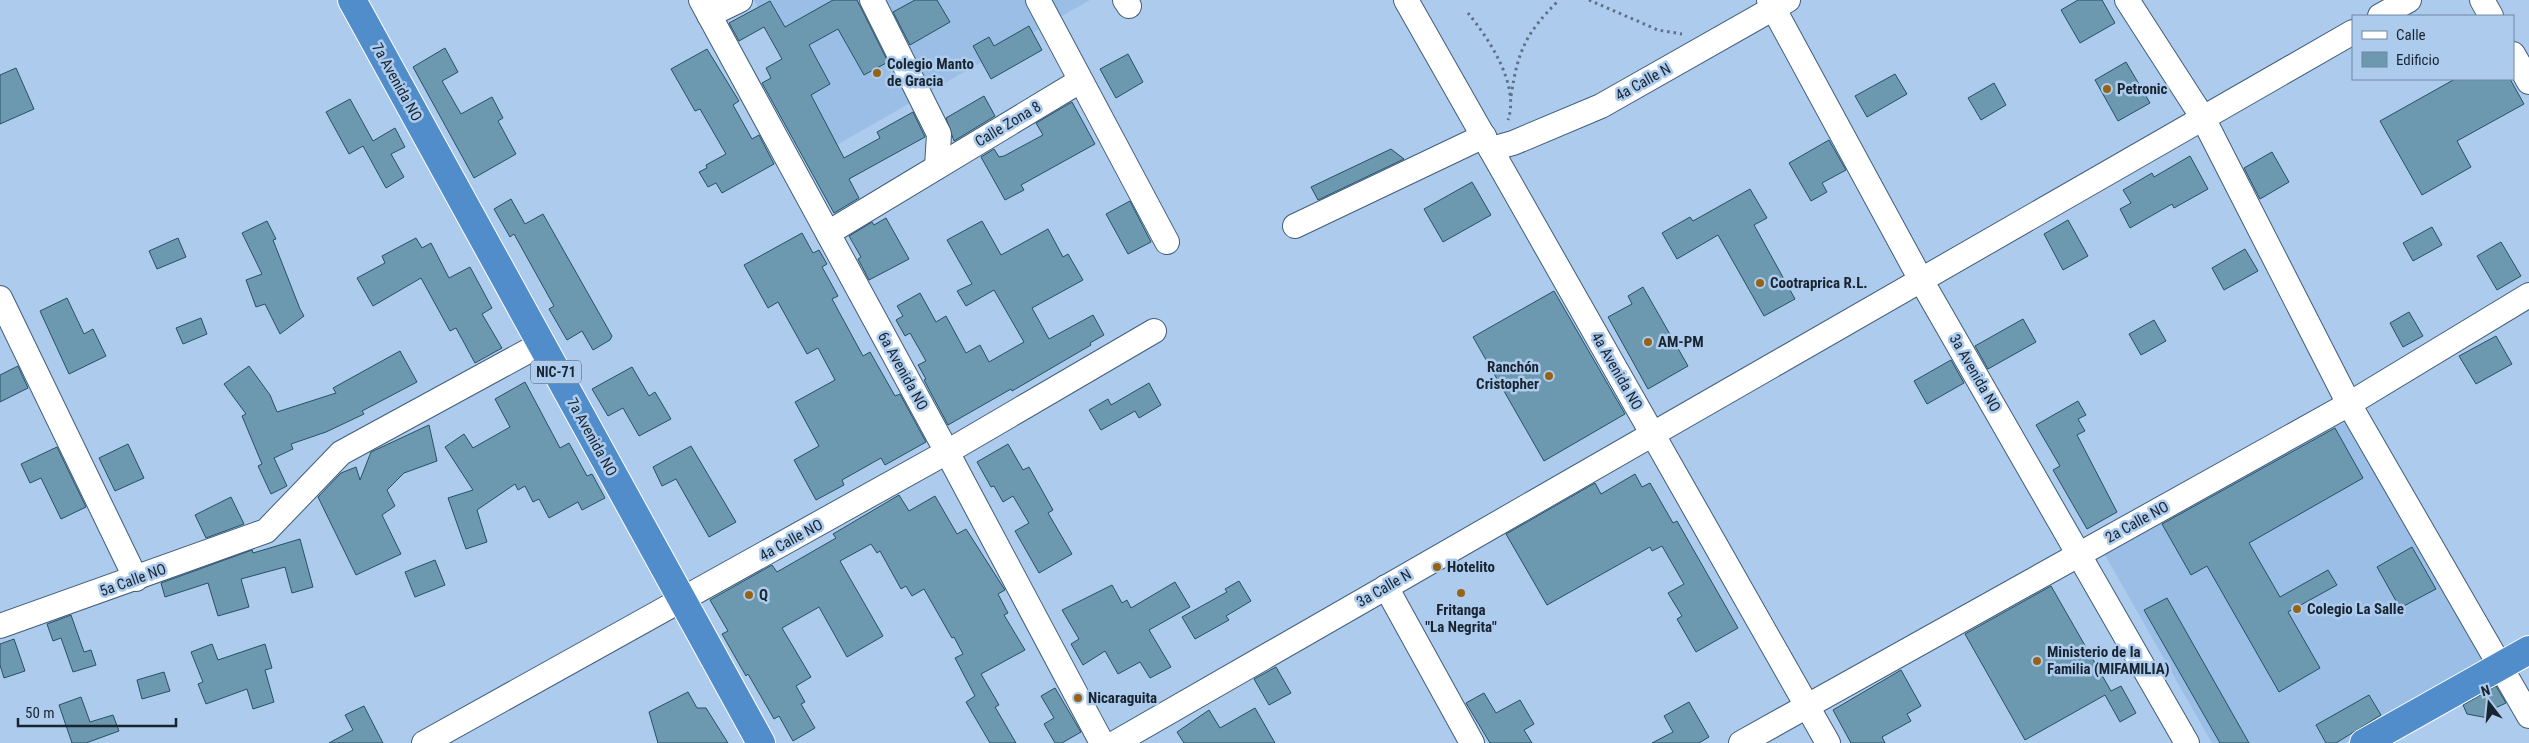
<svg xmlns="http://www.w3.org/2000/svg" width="2529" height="743" viewBox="0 0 2529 743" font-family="'Roboto Condensed',sans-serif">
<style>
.built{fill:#9abee6}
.building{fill:#6d99b0;stroke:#265165}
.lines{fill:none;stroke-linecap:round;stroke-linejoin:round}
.street-casing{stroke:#415d7a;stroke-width:26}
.highway-casing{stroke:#fff;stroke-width:30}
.path{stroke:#5c7087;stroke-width:3;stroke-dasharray:2.5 4;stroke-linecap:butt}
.street{stroke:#fff;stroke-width:24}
.highway{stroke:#528dcb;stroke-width:28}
.poi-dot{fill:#966316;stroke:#accbed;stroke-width:2}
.labels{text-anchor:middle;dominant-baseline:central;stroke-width:5;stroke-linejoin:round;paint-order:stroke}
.shield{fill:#accbed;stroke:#455669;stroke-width:1}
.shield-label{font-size:14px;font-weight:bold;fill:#192431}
.poi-label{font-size:15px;font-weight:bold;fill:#192431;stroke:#accbed;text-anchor:start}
.street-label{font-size:15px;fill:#192431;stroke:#accbed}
</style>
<rect width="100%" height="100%" fill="#accbed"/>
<g class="built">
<polygon points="754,0 1090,0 833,147"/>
<polygon points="2350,417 2489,662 2345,743 2212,743 2105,555"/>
</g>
<g class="building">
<polygon points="833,0 857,0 888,62 864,75 838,29 809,45 830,84 811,95 844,158 880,138 877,132 913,112 925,137 849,179 859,198 834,213 762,83 771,78 766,68 782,59 764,27 739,41 729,23 770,1 785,27"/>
<polygon points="915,0 937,0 950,22 910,45 893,12"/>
<polygon points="2078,0 2102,0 2115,23 2080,43 2061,10"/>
<polygon points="1029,26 1042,50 991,79 973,46 989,37 994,46"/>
<polygon points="445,48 458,72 442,81 461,114 492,97 503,118 498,121 516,154 474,178 413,67"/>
<polygon points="707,49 739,101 733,105 752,139 759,135 774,164 722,193 716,183 708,187 699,172 707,168 706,165 726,154 700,109 695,111 671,69"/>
<polygon points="1128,54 1143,82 1116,98 1100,69"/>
<polygon points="2126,62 2150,103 2118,121 2095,80"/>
<polygon points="16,68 34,109 0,124 0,75"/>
<polygon points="1895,74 1907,94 1867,117 1855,96"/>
<polygon points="2455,79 2510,79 2524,104 2457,141 2471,167 2422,195 2380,121"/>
<polygon points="1994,83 2006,105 1981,120 1968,98"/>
<polygon points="984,96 995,116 954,141 946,118"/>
<polygon points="350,99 373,141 395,128 405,147 391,154 404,177 386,188 363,146 349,154 326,112"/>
<polygon points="1072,102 1095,144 1021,185 1024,190 1005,200 981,157 994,149 999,157 1004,156 1043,135 1036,123"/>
<polygon points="1829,140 1846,170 1822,183 1827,192 1811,201 1789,163"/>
<polygon points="1391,149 1404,159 1318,200 1311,187"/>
<polygon points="2272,152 2289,182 2260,199 2244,168"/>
<polygon points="2190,156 2208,189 2174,208 2172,204 2130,228 2120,209 2131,203 2123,190 2152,173 2154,177"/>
<polygon points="1472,182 1491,215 1443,242 1424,209"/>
<polygon points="1750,189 1767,218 1754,225 1795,299 1764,316 1718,235 1677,259 1662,233 1690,217 1693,221"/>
<polygon points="511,199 525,224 543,214 612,336 610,340 593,350 582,331 567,340 549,309 554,306 514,234 510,237 494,209"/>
<polygon points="1130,201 1151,242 1128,254 1106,214"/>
<polygon points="886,218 909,259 869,280 858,259 861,257 849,236 872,222 874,225"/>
<polygon points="2068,220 2088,256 2063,270 2044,234"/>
<polygon points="267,221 276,239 273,240 300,309 304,316 280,334 265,304 256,307 246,280 262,274 242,233"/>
<polygon points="982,221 1001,255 1048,229 1063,257 1068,254 1083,280 1032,308 1049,339 1093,315 1104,335 1090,343 1091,345 1031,380 1012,391 1011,389 948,425 924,380 926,379 918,365 926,361 910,333 905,336 896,320 903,316 897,306 920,293 936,322 946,316 966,353 980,345 989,362 1024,342 994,290 966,306 957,291 972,284 947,240"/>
<polygon points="2432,227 2442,245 2413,261 2403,243"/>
<polygon points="802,233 813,253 819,250 827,264 822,267 838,296 832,299 863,356 870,352 895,396 900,394 926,442 885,465 881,458 842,480 844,485 816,500 794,460 819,446 795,402 835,380 818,348 807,354 778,302 768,308 744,265"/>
<polygon points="178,238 186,257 157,269 149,251"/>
<polygon points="416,238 422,248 431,243 449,278 470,267 492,308 482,314 502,348 475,363 456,328 450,331 421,278 373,306 357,278 385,263 382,256"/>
<polygon points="2501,242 2521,276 2497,290 2477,256"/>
<polygon points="2245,249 2258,271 2224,290 2212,268"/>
<polygon points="1643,287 1688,366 1648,389 1608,317 1632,304 1628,296"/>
<polygon points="1554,291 1625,414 1544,461 1473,337"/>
<polygon points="67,298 84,334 93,329 106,356 69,374 40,311"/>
<polygon points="2409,312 2423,336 2403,347 2390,323"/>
<polygon points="201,318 207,334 183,344 176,328"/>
<polygon points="2023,319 2036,342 1988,369 1975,346"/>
<polygon points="2154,320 2166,341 2141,355 2129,334"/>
<polygon points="2496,336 2512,364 2476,384 2459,356"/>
<polygon points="400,351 417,382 362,411 364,414 326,432 291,444 293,449 274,458 287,486 271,494 258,466 262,464 242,416 246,414 224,384 249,366 270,395 277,412 336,393 333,388"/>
<polygon points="1951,360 1964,383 1927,404 1914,381"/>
<polygon points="18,366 28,388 0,402 0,375"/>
<polygon points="632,367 649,396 655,392 671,419 639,436 623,408 608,416 592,389"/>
<polygon points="525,382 560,448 569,443 587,476 592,474 605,498 582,510 578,502 549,518 539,499 533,502 525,486 518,490 515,484 477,510 487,542 466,549 448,498 473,490 445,447 464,434 473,448 510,427 495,399"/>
<polygon points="1149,383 1161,405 1139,418 1135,411 1101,430 1089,410 1108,399 1111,405"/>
<polygon points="2078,401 2086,415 2078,419 2085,431 2077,435 2117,512 2087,529 2053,470 2060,466 2036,425"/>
<polygon points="429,425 437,461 404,473 387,490 395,506 382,515 401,554 356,575 318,497 341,473 356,467 360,480 371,452"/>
<polygon points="2335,428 2363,478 2249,543 2280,597 2328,570 2337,585 2288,612 2320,668 2279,692 2207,566 2191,575 2162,524"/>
<polygon points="128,444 144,478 115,491 99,458"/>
<polygon points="1008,444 1023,470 1029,467 1053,510 1048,513 1072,554 1039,573 1015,531 1029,523 1013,496 1003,502 994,486 991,487 977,462"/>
<polygon points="691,446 736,522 709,537 676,479 662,486 653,467"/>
<polygon points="57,447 86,507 61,519 41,478 30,483 21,464"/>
<polygon points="1635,474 1642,487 1650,483 1673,523 1677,521 1738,628 1696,652 1677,619 1682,616 1668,593 1684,584 1662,546 1652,551 1650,547 1547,605 1506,534 1595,483 1601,494"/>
<polygon points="899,495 909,511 935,496 957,534 966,529 1005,590 998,594 1008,613 1004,615 1025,650 981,674 999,705 995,707 1016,743 990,743 966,702 975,696 955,658 963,654 954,637 952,638 924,589 912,596 906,586 901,589 880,551 877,553 871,544 840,561 883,636 847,657 819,607 782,628 811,677 796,686 805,702 801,704 815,728 793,741 779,716 774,719 748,674 746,676 722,634 728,631 710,600 772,565 777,572 836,538 833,534"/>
<polygon points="231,497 244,524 206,538 195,515"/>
<polygon points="300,539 313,587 292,593 285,567 241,579 249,607 218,616 208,583 165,597 161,583 252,550 253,553"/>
<polygon points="2412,547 2436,589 2400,608 2377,567"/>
<polygon points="435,560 445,585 415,597 405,572"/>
<polygon points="1239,581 1251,601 1226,616 1229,620 1195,639 1182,617 1227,592 1225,589"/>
<polygon points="1175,582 1190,607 1149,630 1171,667 1150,678 1140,662 1118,674 1105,651 1083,665 1071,644 1079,639 1062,610 1112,585 1122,603 1127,600 1131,608"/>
<polygon points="2051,586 2111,691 2121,686 2136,713 2120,722 2105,695 2025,740 1965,634"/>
<polygon points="2167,598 2249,743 2220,743 2144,610"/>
<polygon points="71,615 84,652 91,650 96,665 73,672 61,638 53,641 47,624"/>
<polygon points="14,639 25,671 4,678 0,665 0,644"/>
<polygon points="212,644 218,660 265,644 272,668 265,670 274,702 253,709 247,689 206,704 198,684 203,682 191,652"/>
<polygon points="1276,667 1291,693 1269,705 1254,679"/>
<polygon points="1901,670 1921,706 1907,714 1911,721 1882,737 1885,743 1851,743 1833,710"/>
<polygon points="164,672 170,691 142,699 137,680"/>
<polygon points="2496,686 2506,703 2489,711 2488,718 2467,714 2463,705"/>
<polygon points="1055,688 1081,732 1062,743 1055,743 1044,724 1054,718 1041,696"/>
<polygon points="688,692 697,708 706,708 728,743 658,743 649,712"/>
<polygon points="1484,693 1496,713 1520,700 1534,724 1524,730 1532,743 1490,743 1466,703"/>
<polygon points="2369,695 2381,715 2336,743 2326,743 2316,725"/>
<polygon points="81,697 90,722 113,715 119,731 86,743 72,743 59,705"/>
<polygon points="1689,702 1709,737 1699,743 1652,743 1673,732 1664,716"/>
<polygon points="364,706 383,743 329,743 353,730 345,715"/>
<polygon points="1255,708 1275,743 1184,743 1177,732 1209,710 1220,728"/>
</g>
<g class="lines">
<g class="street-casing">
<g id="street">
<polyline points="701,0 947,452 1102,743"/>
<polyline points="872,0 939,134 937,167"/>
<polyline points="1038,0 1167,242"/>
<polyline points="1125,0 1129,6"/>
<polyline points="1406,0 1828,743"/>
<polyline points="1769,0 1921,280 2187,743"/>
<polyline points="2127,0 2203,118 2349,404 2529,716"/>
<polyline points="2482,0 2491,16"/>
<polyline points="709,15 740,0"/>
<polyline points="2380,16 2409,0"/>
<polyline points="2513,54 2529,82"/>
<polyline points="1491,149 1513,143 1601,106 1788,0"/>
<polyline points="1295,226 1484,136"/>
<polyline points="828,233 1080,81"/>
<polyline points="0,298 136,579"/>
<polyline points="1386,587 1472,743"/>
<polyline points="0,626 266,531 341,453 541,344"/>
<polyline points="424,743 947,452 1154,331"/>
<polyline points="1115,743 2353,32"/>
<polyline points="1741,743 2349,404 2529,295"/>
</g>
</g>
<g class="highway-casing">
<g id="highway">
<polyline points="352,0 761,743"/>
<polyline points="2364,743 2529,650"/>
</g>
</g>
<g class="path">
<polyline points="1589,0 1658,30 1682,34"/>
<path d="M1468 13C1489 39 1520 85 1508 120"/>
<path d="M1511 96C1518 50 1526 33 1559 0"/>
</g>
<use href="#street" class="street"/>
<use href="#highway" class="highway"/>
</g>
<g class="poi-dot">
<circle cx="877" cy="73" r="5"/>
<circle cx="2107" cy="89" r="5"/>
<circle cx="1760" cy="283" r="5"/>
<circle cx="1648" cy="342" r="5"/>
<circle cx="1549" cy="376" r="5"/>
<circle cx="1437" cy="567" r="5"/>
<circle cx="1461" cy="593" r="5"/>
<circle cx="749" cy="595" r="5"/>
<circle cx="2297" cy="609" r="5"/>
<circle cx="2037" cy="661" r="5"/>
<circle cx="1078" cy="698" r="5"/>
</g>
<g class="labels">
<rect class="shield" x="531" y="360.5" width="50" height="23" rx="4"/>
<g class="shield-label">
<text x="556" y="372">NIC-71</text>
</g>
<g class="poi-label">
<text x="887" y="64">Colegio Manto<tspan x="887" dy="17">de Gracia</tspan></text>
<text x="2117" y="89">Petronic</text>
<text x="1770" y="283">Cootraprica R.L.</text>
<text x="1658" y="342">AM-PM</text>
<text x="1539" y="367" text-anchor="end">Ranchón<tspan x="1539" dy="17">Cristopher</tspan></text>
<text x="1447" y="567">Hotelito</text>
<text x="759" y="595">Q</text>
<text x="2307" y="609">Colegio La Salle</text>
<text x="1461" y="610" text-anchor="middle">Fritanga<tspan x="1461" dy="17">"La Negrita"</tspan></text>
<text x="2047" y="652">Ministerio de la<tspan x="2047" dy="17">Familia (MIFAMILIA)</tspan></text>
<text x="1088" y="698">Nicaraguita</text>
</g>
<g class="street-label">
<text transform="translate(397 82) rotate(61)">7a Avenida NO</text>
<text transform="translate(1643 82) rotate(-29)">4a Calle N</text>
<text transform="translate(1008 124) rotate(-31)">Calle Zona 8</text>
<text transform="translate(903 371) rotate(61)">6a Avenida NO</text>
<text transform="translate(1617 371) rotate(60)">4a Avenida NO</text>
<text transform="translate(1975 373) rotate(60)">3a Avenida NO</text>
<text transform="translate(592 437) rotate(61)">7a Avenida NO</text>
<text transform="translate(2137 522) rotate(-29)">2a Calle NO</text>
<text transform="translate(791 540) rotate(-29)">4a Calle NO</text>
<text transform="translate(133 580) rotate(-20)">5a Calle NO</text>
<text transform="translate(1384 588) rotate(-30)">3a Calle N</text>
</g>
</g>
<rect x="2352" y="15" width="162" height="65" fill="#accbed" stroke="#7188a2"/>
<rect x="2362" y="31" width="25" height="8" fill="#ffffff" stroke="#7188a2"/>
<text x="2396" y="40" font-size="15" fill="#192431">Calle</text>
<rect x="2362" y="52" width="25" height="15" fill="#6d99b0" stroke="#7188a2"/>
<text x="2396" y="65" font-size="15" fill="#192431">Edificio</text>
<g transform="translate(2489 703) rotate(344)" stroke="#accbed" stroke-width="4" paint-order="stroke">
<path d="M0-4L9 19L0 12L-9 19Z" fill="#192431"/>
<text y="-8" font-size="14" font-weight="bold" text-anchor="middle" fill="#192431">N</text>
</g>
<path d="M18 718v8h158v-8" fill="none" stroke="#192431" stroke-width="2.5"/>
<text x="25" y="718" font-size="15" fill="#192431" stroke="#accbed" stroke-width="4" paint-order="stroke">50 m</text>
</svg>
